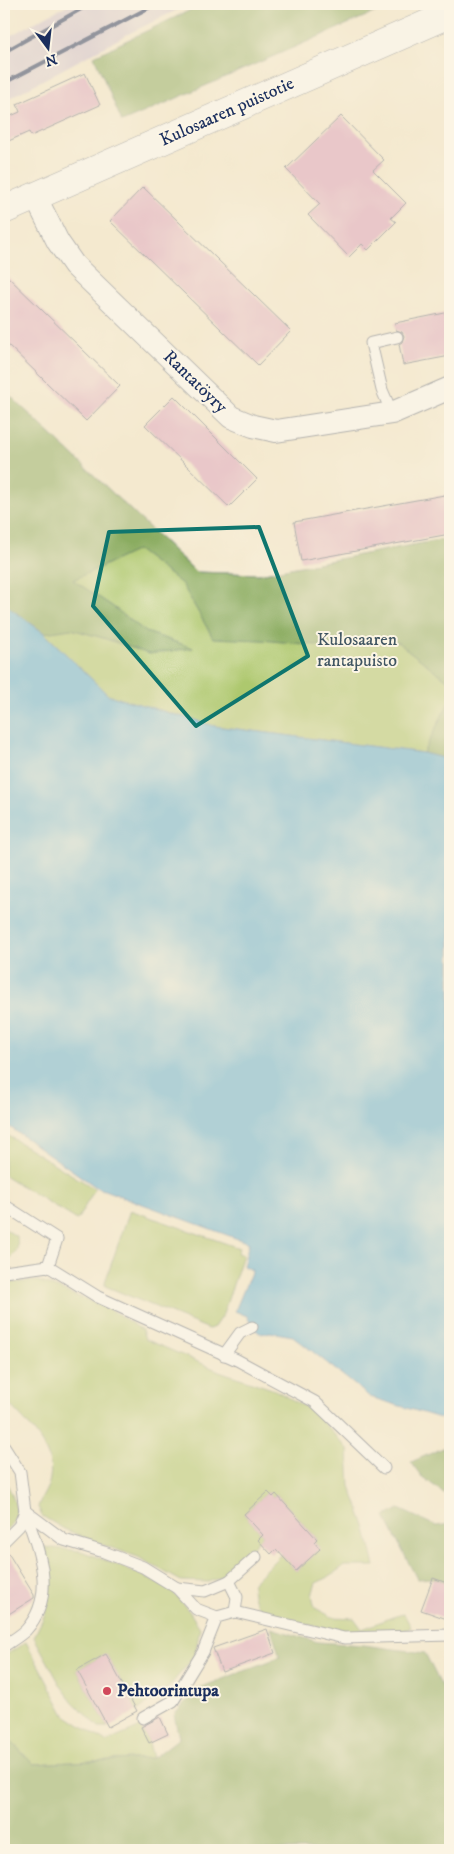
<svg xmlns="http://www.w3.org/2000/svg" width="454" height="1854" viewBox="0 0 454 1854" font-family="'IM FELL DW Pica',serif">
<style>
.industrial{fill:#ccbed4}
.green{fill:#adc86e;stroke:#647c66}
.forest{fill:#8aac61;stroke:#526e60}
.water{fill:#60b2dc;stroke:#3e709d}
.building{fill:#db9ec1}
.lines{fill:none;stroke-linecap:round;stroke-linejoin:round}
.lane-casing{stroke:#677086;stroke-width:13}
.street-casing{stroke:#677086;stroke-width:24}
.secondary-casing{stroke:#677086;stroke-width:29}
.lane{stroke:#fff;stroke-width:11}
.street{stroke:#fff;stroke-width:22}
.secondary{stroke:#fff;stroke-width:28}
.rail{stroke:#1b2f5e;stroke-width:4}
.marked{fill:none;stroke:#0f766e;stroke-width:4;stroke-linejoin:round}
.poi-dot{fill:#d1495b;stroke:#fcf5e5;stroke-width:2}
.labels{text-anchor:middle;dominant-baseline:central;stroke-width:4;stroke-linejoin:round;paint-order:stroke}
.street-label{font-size:18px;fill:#1b2f5e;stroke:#fcf5e5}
.park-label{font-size:18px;fill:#405562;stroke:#fcf5e5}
.poi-label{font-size:18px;font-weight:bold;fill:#1b2f5e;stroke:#fcf5e5;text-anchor:start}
</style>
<rect width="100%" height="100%" fill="#fcf5e5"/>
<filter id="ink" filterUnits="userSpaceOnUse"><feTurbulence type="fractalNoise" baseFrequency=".02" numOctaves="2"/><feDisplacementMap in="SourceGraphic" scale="10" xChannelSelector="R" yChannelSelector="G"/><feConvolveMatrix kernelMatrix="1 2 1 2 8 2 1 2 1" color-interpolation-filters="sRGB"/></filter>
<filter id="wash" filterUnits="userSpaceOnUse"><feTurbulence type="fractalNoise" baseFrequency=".0096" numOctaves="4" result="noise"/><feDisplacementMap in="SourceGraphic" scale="20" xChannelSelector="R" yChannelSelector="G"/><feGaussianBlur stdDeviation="1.12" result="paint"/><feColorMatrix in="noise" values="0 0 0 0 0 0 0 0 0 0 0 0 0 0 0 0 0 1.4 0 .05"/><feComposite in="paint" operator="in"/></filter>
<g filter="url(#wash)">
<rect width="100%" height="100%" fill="#f4e9cf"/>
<polygon class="industrial" points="69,4 189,4 126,35 4,101 4,39"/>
<g class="green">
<polygon points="4,390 196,572 259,574 450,538 450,760 423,753 214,726 108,695 44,633 4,604"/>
<polygon points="4,1133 95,1189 77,1220 4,1175"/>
<polygon points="130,1210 239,1248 237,1253 243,1255 223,1314 214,1327 209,1329 105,1286 105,1282"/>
<path d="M4 1228 17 1237C19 1251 16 1254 4 1262Z"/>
<path d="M38 1281 110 1309 142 1330 145 1339 219 1371 275 1390 311 1410 348 1449 350 1486 365 1526 375 1566H344L327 1578 316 1583 312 1595 315 1608 332 1617 354 1618 362 1629C376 1624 389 1617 404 1614L411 1627C408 1629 404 1631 401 1632 367 1638 315 1627 283 1619 277 1617 269 1616 264 1613 254 1605 252 1595 252 1583L281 1554 296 1571 320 1549 314 1542 317 1539 276 1494 273 1497 268 1492 244 1514 263 1535 231 1571 219 1578 208 1582 181 1581 138 1557 95 1542 64 1529 42 1516 38 1507C41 1497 49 1488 50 1478 56 1448 22 1418 4 1399V1283Z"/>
<path d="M4 1478C9 1489 22 1510 13 1523 11 1526 7 1529 4 1531Z"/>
<polygon points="44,1547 81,1551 138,1573 172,1591 189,1611 200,1628 195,1656 167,1689 137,1711 106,1654 77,1670 108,1727 99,1727 73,1702 61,1686 34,1637 45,1614 51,1584"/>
<polygon points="26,1642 65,1715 106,1742 141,1727 149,1743 153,1758 33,1764 4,1734 4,1656"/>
</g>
<g class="forest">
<polygon points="203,4 394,4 122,122 94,56"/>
<polygon points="4,390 196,572 259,574 450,538 450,682 397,642 338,647 261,640 213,638 182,584 137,550 73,580 112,606 146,632 193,648 149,654 103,638 71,629 44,633 4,604"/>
<polygon points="450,700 450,760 423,753"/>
<polygon points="450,1445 450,1503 449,1497 421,1476 411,1462"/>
<polygon points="399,1509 436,1526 450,1524 450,1584 433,1578 417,1579 385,1517"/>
<polygon points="271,1628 318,1642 363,1645 425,1653 450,1703 450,1850 4,1850 4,1734 33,1764 153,1758 179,1738 174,1715 199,1688 280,1657"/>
</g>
<polygon class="water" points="4,604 44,633 108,695 214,726 423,753 450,760 450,1421 370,1397 293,1336 270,1332 261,1334 252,1327 247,1316 235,1311 252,1270 243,1266 249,1243 96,1187 4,1123"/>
<g id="blocks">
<g class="building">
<polygon points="85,73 100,105 31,136 29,132 4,143 4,119 20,112 17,104"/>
<polygon points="341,116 384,160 373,170 406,203 391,218 396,222 368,250 362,244 349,257 308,215 320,204 286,169"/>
<polygon points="143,187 291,331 258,365 110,221"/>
<polygon points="4,273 120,386 86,421 4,341"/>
<polygon points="450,312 450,356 403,365 399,344 402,342 404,336 402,332 396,330 395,323"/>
<polygon points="174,396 257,479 229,507 145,425"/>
<polygon points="450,494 450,534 301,561 294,522"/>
<polygon points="268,1492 273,1497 276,1494 317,1539 314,1542 320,1549 296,1571 276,1549 271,1554 258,1540 263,1535 244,1514"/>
<polygon points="4,1548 5,1548 34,1595 34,1598 4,1617"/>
<polygon points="433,1578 450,1584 450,1620 421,1610"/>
<polygon points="267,1629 275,1653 222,1672 213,1648"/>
<polygon points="106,1654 137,1711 108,1727 77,1670"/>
<polygon points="160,1717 168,1734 149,1743 141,1727"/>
</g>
</g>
</g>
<g filter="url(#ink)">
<use href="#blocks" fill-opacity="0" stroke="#677086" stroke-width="1"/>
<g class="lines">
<g class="lane-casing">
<g id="lane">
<polyline points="392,413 382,390 371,343 397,337"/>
<polyline points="4,1205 57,1239 48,1266"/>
<polyline points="48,1266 98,1297 237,1360 315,1402 384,1468"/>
<polyline points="4,1272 48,1266"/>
<polyline points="224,1355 240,1333 252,1327"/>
<polyline points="4,1447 20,1472 25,1511 19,1526 4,1541"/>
<polyline points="25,1511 64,1540 104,1552 143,1567 177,1588 196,1609 217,1617 235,1612 237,1597 229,1581 256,1557"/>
<polyline points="177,1588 205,1591 229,1581"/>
<polyline points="235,1612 344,1638 450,1635"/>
<path d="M4 1646C11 1641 20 1636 26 1630 58 1594 38 1550 25 1511"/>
<polyline points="143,1718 173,1701 203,1652 217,1617"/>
</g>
</g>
<g class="street-casing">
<polyline id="street" points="35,196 58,242 74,265 231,417 253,426 276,431 392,413 450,388"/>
</g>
<g class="secondary-casing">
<polyline id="secondary" points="4,210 450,14"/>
</g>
<use href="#lane" class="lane"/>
<use href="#street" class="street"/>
<use href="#secondary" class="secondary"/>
<g class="rail">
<polyline points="4,52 90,4"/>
<polyline points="4,83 156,4"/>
</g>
</g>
</g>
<path d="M0 0H454V1854H0ZM259 527 308 656 196 726 93 606 109 532Z" fill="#f4e9cf" fill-opacity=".55" fill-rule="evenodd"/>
<path class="marked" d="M259 527 308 656 196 726 93 606 109 532Z"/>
<circle class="poi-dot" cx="107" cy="1691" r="5"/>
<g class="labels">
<g class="street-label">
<text transform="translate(227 112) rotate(-24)">Kulosaaren puistotie</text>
<text transform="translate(195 382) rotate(44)">Rantatöyry</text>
</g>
<g class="park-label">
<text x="357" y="640">Kulosaaren<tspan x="357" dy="21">rantapuisto</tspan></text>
</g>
<g class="poi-label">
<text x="117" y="1691">Pehtoorintupa</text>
</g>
</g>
<rect width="454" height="1854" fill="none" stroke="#fcf5e5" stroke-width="20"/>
<g transform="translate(48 48) rotate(165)" stroke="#fcf5e5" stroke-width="4" paint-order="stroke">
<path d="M0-4L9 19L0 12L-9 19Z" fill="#1b2f5e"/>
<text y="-8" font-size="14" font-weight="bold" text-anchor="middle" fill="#1b2f5e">N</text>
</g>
</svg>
